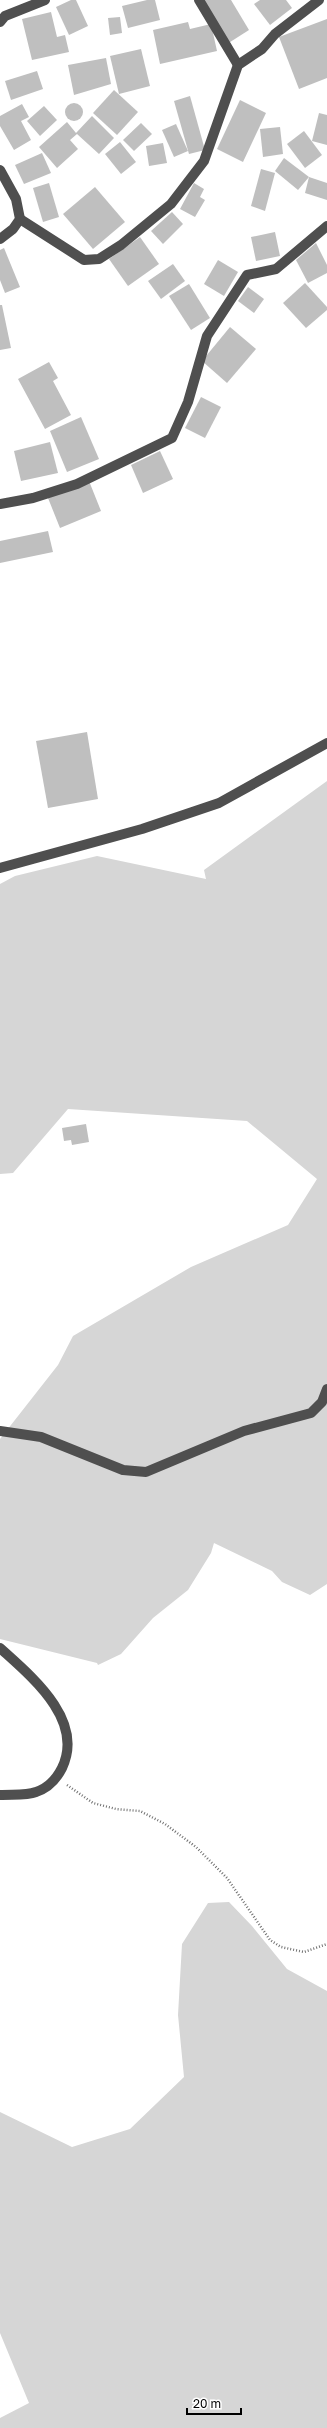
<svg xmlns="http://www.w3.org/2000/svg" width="327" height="2428" viewBox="0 0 327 2428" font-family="'Golos Text',sans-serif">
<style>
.green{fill:#d6d6d6}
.building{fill:#bfbfbf}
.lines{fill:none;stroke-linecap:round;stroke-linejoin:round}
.path{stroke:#717171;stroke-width:2.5;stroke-dasharray:1 2;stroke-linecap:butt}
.minor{stroke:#4f4f4f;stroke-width:10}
</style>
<rect width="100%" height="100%" fill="#fff"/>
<g class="green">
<polygon points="327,781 327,1584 310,1595 282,1582 272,1571 214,1543 211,1553 188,1590 153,1618 121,1654 98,1665 97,1663 0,1639 0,1439 58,1365 73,1336 191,1267 288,1225 317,1179 247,1121 68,1109 13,1173 0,1174 0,884 15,876 97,856 206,879 204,870"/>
<polygon points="229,1902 252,1926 287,1969 327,1991 327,2428 0,2428 0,2418 29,2403 0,2333 0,2112 72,2147 130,2129 184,2077 178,2015 182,1944 208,1903"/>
</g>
<g class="building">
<polygon points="71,0 76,0 88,26 69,35 56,7"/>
<polygon points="147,0 155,0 160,20 128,28 122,6"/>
<polygon points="200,0 231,0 249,30 227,44"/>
<polygon points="260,0 286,0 292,8 270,25 254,4"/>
<polygon points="51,12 57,37 65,35 69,52 32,60 22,19"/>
<polygon points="120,17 122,33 110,35 108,18"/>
<polygon points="327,19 327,78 299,89 279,37"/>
<polygon points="188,22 190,29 211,24 217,51 160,64 153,30"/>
<polygon points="141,49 150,86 119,94 110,56"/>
<polygon points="106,58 111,84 74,95 68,65"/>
<polygon points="37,71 43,89 11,100 5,81"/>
<polygon points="114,90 138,112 117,135 93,113"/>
<polygon points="190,96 205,150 189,154 174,101"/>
<polygon points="240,100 266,113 243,162 217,149"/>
<circle cx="74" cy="112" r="9"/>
<polygon points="22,104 29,117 21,121 31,140 14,150 0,126 0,116"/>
<polygon points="44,106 57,120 40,136 27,121"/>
<polygon points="319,113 327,115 327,145 312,141"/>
<polygon points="92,116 114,138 99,154 77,134 70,140 78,149 57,168 39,147 67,122 76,133"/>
<polygon points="141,123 152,134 134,151 123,140"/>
<polygon points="176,124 188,151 174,157 162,130"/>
<polygon points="280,127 283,154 263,157 260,129"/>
<polygon points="304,131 322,155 305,168 287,144"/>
<polygon points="120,142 136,162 121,174 105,154"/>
<polygon points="163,143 167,163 149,166 146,146"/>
<polygon points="42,153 51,173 24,184 15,165"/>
<polygon points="284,158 309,177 298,190 275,171"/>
<polygon points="261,169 275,173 265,211 251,206"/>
<polygon points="309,177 327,183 327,200 305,193"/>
<polygon points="49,183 59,217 43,222 33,188"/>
<polygon points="194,183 204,189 200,197 205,200 195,217 180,209"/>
<polygon points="95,187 125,222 93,249 63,214"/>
<polygon points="172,212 183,224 163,244 151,231"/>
<polygon points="275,232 280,256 256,261 251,237"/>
<polygon points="140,237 159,264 128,286 109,259"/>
<polygon points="316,243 327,265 327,273 308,283 296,260"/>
<polygon points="4,248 20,287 5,293 0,280 0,250"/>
<polygon points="218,260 238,272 224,296 204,284"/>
<polygon points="173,264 185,281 161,299 148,281"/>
<polygon points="305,283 327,307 327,310 306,328 283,303"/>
<polygon points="189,284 210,318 191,330 169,296"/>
<polygon points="248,287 264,299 254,313 238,301"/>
<polygon points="0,305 2,305 11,348 0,350"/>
<polygon points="230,327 256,349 227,383 202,361"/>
<polygon points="49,362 58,378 53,381 71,415 45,429 18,379"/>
<polygon points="201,397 221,407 205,438 185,428"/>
<polygon points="81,417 99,459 67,472 50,431"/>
<polygon points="50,442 58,473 21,481 14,451"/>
<polygon points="160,451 173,479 143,493 131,465"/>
<polygon points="89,481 101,511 60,528 48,498"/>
<polygon points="48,531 53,552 0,563 0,541"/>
<polygon points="87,732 98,799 48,808 36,741"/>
<polygon points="86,1124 89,1142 72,1145 71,1140 64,1141 62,1128"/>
</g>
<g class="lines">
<polyline class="path" points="67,1785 93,1803 116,1809 140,1811 165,1824 196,1847 227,1878 270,1940 281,1947 304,1952 327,1944"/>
<g class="minor">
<polyline points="199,0 238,65"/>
<polyline points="0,22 5,16 45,0"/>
<polyline points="0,170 16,199 20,219 13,229 0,239"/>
<polyline points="20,219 84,260 99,259 121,245 171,204 204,161 238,65 262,49 275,34 319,0"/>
<polyline points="0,504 33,498 77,484 172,438 188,402 207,336 247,275 276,269 327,226"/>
<polyline points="0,868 142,829 219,803 327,743"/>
<polyline points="0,1431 41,1437 123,1470 146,1472 244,1431 311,1413 322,1402 327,1389"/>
<path d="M0 1648C32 1677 85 1720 62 1768 57 1778 48 1788 36 1792 26 1796 11 1794 0 1795"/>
</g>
</g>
<path d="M187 2408v6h54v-6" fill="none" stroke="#000000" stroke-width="2"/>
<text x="193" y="2408" font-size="12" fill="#000000" stroke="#ffffff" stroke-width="3" paint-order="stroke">20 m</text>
</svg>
